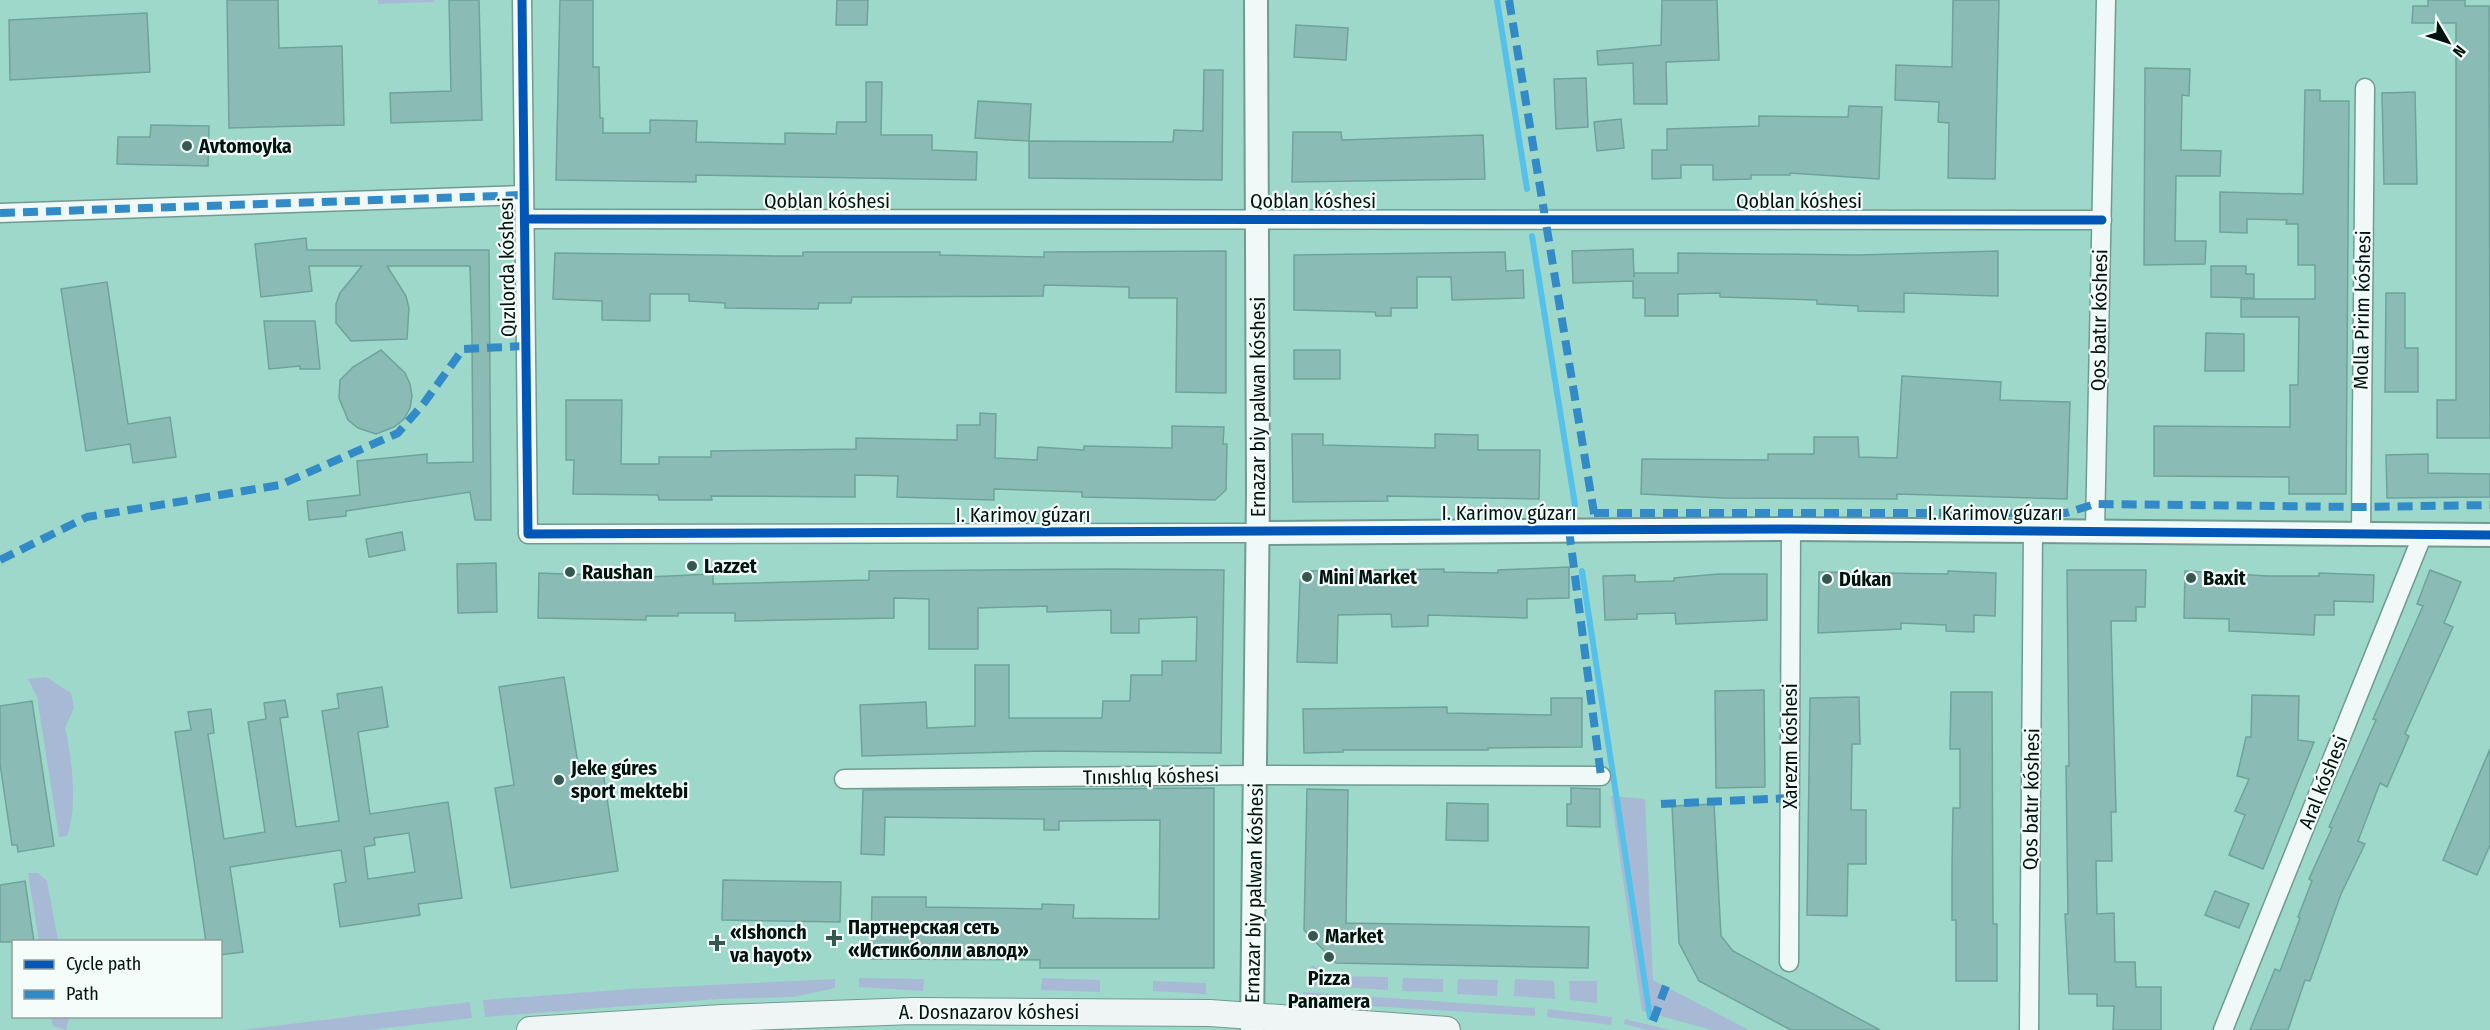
<svg xmlns="http://www.w3.org/2000/svg" width="2490" height="1030" viewBox="0 0 2490 1030" font-family="'Fira Sans Condensed',sans-serif">
<style>
.green{fill:#a7b9d5}
.lines{fill:none;stroke-linecap:round;stroke-linejoin:round}
.stream{stroke:#55c1ea;stroke-width:6}
.building{fill:#8abbb5;stroke:#6ea39d;stroke-width:1.5;fill-rule:evenodd}
.minor-casing{stroke:#709b91;stroke-width:21}
.tertiary-casing{stroke:#709b91;stroke-width:26}
.secondary-casing{stroke:#709b91;stroke-width:28}
.minor{stroke:#f0f9f7;stroke-width:18}
.tertiary{stroke:#f0f9f7;stroke-width:22}
.secondary{stroke:#eef5f4;stroke-width:26}
.quiet{stroke:#328bc7;stroke-width:8;stroke-dasharray:15 8;stroke-linecap:butt}
.cycleway-casing{stroke:#f4fdfa;stroke-width:13}
.cycleway{stroke:#0057b8;stroke-width:9}
.poi-dot{fill:#375850;stroke:#f4fdfa;stroke-width:2}
.labels{text-anchor:middle;dominant-baseline:central;stroke-width:4.5;stroke-linejoin:round;paint-order:stroke}
.poi-label{font-size:20px;font-weight:bold;fill:#00130e;stroke:#f4fdfa;text-anchor:start}
.street-label{font-size:20px;fill:#00130e;stroke:#f4fdfa}
</style>
<rect width="100%" height="100%" fill="#9ed8ca"/>
<g class="green">
<polygon points="378,0 434,0 434,2 378,4"/>
<path d="M46 677 71 693 74 708 65 728C72 756 78 809 67 836L59 837 37 697 28 679Z"/>
<polygon points="1611,796 1645,799 1653,980 1749,1030 1712,1030 1642,1011"/>
<polygon points="28,873 38,873 47,881 58,941 39,941"/>
<polygon points="1313,965 1325,976 1388,977 1388,990 1309,985 1305,974"/>
<polygon points="859,978 924,979 923,991 859,987"/>
<polygon points="1042,978 1100,980 1100,992 1041,990"/>
<polygon points="1403,978 1443,979 1443,992 1402,991"/>
<polygon points="835,979 835,988 793,997 718,999 485,1017 483,1000 630,989"/>
<polygon points="1458,979 1498,980 1497,996 1457,994"/>
<polygon points="1515,979 1554,981 1555,999 1514,996"/>
<polygon points="1153,981 1206,983 1206,994 1153,991"/>
<polygon points="1569,981 1597,981 1597,1003 1570,1000"/>
<polygon points="1303,992 1535,1008 1535,1016 1303,1002"/>
<polygon points="470,1002 472,1018 368,1030 241,1030"/>
<polygon points="1548,1009 1612,1017 1611,1025 1547,1017"/>
<polygon points="51,1017 69,1017 66,1030 53,1026"/>
<polygon points="1625,1019 1670,1030 1647,1030 1624,1024"/>
</g>
<g class="lines">
<g class="stream">
<polyline points="1497,0 1527,189"/>
<polyline points="1532,236 1575,505"/>
<polyline points="1582,571 1650,1017"/>
</g>
</g>
<g class="building">
<polygon points="227,0 278,0 279,48 342,46 344,125 229,128"/>
<polygon points="449,0 479,0 482,120 391,123 390,93 451,91"/>
<polygon points="560,0 593,0 593,67 599,67 600,118 603,118 603,133 650,133 650,120 697,121 696,142 785,144 785,133 836,134 837,122 866,122 866,82 882,82 881,135 932,135 932,150 977,152 976,180 696,175 696,182 556,180"/>
<polygon points="837,0 868,0 867,25 836,25"/>
<polygon points="1662,0 1717,0 1719,60 1666,62 1667,104 1634,104 1633,63 1598,65 1597,51 1661,45"/>
<polygon points="1953,0 1999,0 1995,179 1948,178 1949,123 1938,122 1939,102 1895,100 1896,65 1952,67"/>
<polygon points="2428,0 2465,0 2465,6 2489,6 2490,438 2437,438 2437,400 2456,400 2456,23 2412,23 2413,6 2428,6"/>
<polygon points="147,13 150,72 10,80 9,20"/>
<polygon points="1296,25 1348,28 1346,60 1294,57"/>
<polygon points="2145,68 2190,69 2189,96 2182,95 2181,150 2221,151 2220,176 2176,176 2175,241 2206,241 2205,264 2144,265"/>
<polygon points="1204,70 1223,70 1222,180 1029,178 1029,141 1173,142 1174,130 1203,131"/>
<polygon points="1586,78 1588,127 1556,129 1554,79"/>
<polygon points="2305,90 2320,90 2320,101 2349,101 2346,494 2289,494 2289,477 2154,476 2154,426 2290,427 2290,385 2298,385 2299,317 2241,317 2241,299 2315,299 2315,265 2298,265 2298,224 2286,224 2287,220 2247,219 2247,233 2220,232 2220,192 2303,194"/>
<polygon points="2415,92 2417,184 2384,184 2382,93"/>
<polygon points="978,101 1031,104 1029,141 975,138"/>
<polygon points="1849,106 1882,107 1879,179 1790,173 1790,175 1751,175 1751,179 1713,180 1713,165 1681,165 1681,178 1652,179 1652,150 1667,150 1667,129 1759,126 1759,116 1848,117"/>
<polygon points="1621,119 1624,148 1597,151 1594,122"/>
<polygon points="151,125 209,126 208,166 117,164 118,137 150,137"/>
<polygon points="1293,132 1341,132 1342,140 1483,135 1485,179 1292,182"/>
<polygon points="306,238 307,250 489,250 491,520 475,520 470,492 346,511 346,516 309,520 307,501 360,495 357,461 427,454 427,463 473,462 472,338 470,266 387,266 406,296 409,308 407,339 351,341 336,323 336,304 340,293 362,266 309,266 312,291 261,297 255,244"/>
<polygon points="1633,249 1634,277 1634,273 1678,273 1678,253 1859,255 1998,251 1998,296 1904,293 1904,312 1858,311 1858,306 1817,304 1817,300 1720,297 1720,293 1678,294 1678,316 1645,316 1645,298 1633,298 1633,281 1573,283 1572,251"/>
<polygon points="1226,251 1226,393 1176,392 1177,298 1129,298 1129,287 1044,285 1043,296 852,297 851,303 819,303 818,309 725,308 725,303 689,301 689,294 650,294 650,321 602,320 602,301 553,299 555,253 774,256 803,256 803,252 940,252 940,255 1044,257 1044,252"/>
<polygon points="1505,252 1506,271 1523,270 1524,298 1452,300 1451,277 1417,277 1417,308 1391,308 1391,316 1376,316 1375,312 1294,310 1294,255"/>
<polygon points="2211,266 2246,266 2246,274 2254,274 2254,298 2211,297"/>
<polygon points="107,282 128,424 170,417 176,457 133,463 130,444 86,451 61,289"/>
<polygon points="2386,293 2405,293 2405,348 2418,348 2418,392 2385,392"/>
<polygon points="264,321 315,321 320,369 300,369 300,366 269,369"/>
<polygon points="2206,333 2244,334 2244,371 2205,371"/>
<polygon points="381,350 405,373 410,384 412,396 410,408 404,419 394,427 376,434 358,428 348,420 339,398 340,380 353,367"/>
<rect x="1294" y="350" width="46" height="29"/>
<polygon points="1902,376 2001,382 2000,400 2070,402 2067,499 1897,494 1897,499 1723,498 1641,494 1642,459 1768,460 1768,454 1814,454 1814,437 1858,437 1859,457 1897,458"/>
<polygon points="566,400 622,400 621,464 659,464 659,457 711,457 711,451 856,449 856,438 957,440 957,425 980,425 980,413 996,414 995,458 1037,460 1038,447 1084,450 1084,446 1172,448 1172,426 1224,427 1223,444 1227,444 1226,490 1215,500 1082,497 1082,492 994,489 994,500 897,497 898,476 855,475 855,497 711,496 712,500 659,500 658,495 573,494 574,460 566,460"/>
<polygon points="1292,434 1323,434 1323,445 1435,448 1435,434 1478,435 1478,450 1540,450 1539,499 1387,496 1388,501 1293,502"/>
<polygon points="2428,454 2428,473 2490,474 2490,497 2387,498 2386,455"/>
<polygon points="402,532 405,550 369,557 366,539"/>
<polygon points="496,563 497,612 458,613 457,564"/>
<polygon points="1569,567 1569,598 1527,599 1527,618 1428,615 1428,626 1392,627 1391,614 1338,615 1337,663 1297,662 1300,580 1306,571 1444,569 1444,572 1498,573 1498,570"/>
<polygon points="1111,569 1224,570 1221,753 1047,751 862,756 860,705 926,702 927,728 975,726 975,665 1009,665 1009,718 1102,718 1103,701 1130,701 1131,675 1162,675 1162,661 1196,661 1197,617 1139,619 1139,633 1111,633 1111,610 1047,612 1047,606 978,608 978,649 929,649 929,599 894,598 894,618 735,621 735,613 678,613 678,616 646,616 646,620 538,618 539,573 647,577 713,574 713,584 869,580 869,571"/>
<polygon points="2067,570 2146,570 2145,607 2136,607 2136,621 2111,621 2116,812 2111,812 2112,861 2096,861 2097,914 2114,913 2115,962 2135,962 2136,987 2161,987 2161,1030 2113,1030 2114,1006 2097,1006 2097,994 2069,994 2065,914 2068,914 2066,766 2069,766"/>
<polygon points="2430,570 2461,582 2444,623 2453,627 2405,734 2409,736 2387,787 2380,783 2358,841 2365,844 2341,894 2310,981 2305,980 2288,1030 2250,1030 2275,969 2280,971 2300,918 2298,917 2312,881 2309,879 2332,828 2329,827 2376,720 2373,719 2423,606 2417,604"/>
<polygon points="1948,571 1996,573 1995,616 1974,615 1974,632 1946,631 1946,625 1901,623 1901,629 1818,633 1819,572 1948,574"/>
<polygon points="2185,571 2268,576 2319,576 2319,573 2374,575 2373,602 2334,601 2334,615 2315,615 2314,635 2229,631 2229,619 2184,618"/>
<polygon points="1718,574 1767,574 1767,620 1676,624 1675,613 1637,614 1637,619 1605,620 1603,576 1635,575 1635,582 1674,581 1674,578"/>
<polygon points="564,677 580,776 603,772 618,871 511,888 495,788 514,785 499,687"/>
<path d="M382 687 388 727 358 732 370 814 448 802 462 898 418 904 420 915 340 927 334 884 346 882 341 850 230 867 243 952 220 955V942H206L175 732 191 730 188 712 211 709 214 733 208 734 224 839 265 832 248 722 266 719 264 703 285 700 288 717 280 718 296 827 339 821 322 711 339 708 337 694ZM409 833 415 872 368 879 364 847 375 845 374 838Z"/>
<polygon points="1764,690 1765,787 1716,788 1715,691"/>
<polygon points="1951,692 1992,692 1993,924 1997,924 1997,981 1956,981 1956,920 1952,920 1952,867 1953,808 1960,808 1960,749 1950,749"/>
<polygon points="2252,695 2299,696 2298,740 2314,742 2263,869 2229,855 2245,815 2235,811 2249,779 2237,776 2246,737 2251,737"/>
<polygon points="1859,697 1860,744 1852,744 1851,810 1866,810 1866,864 1848,864 1847,916 1807,915 1810,698"/>
<polygon points="1551,698 1582,698 1582,747 1488,748 1488,750 1343,750 1343,752 1304,753 1303,709 1447,707 1447,713 1551,715"/>
<polygon points="32,701 54,846 18,852 17,845 12,845 0,764 0,706"/>
<polygon points="2490,749 2490,845 2477,875 2443,860"/>
<polygon points="1214,788 1214,968 1040,968 1040,960 871,959 872,897 926,897 926,907 1042,909 1042,904 1074,905 1073,918 1159,919 1160,820 1059,821 1059,830 1044,830 1044,819 885,817 884,855 861,854 863,790"/>
<polygon points="1571,788 1600,789 1600,827 1567,826 1567,804 1571,804"/>
<polygon points="1307,789 1348,790 1346,923 1589,927 1588,968 1336,963 1304,930"/>
<polygon points="1447,803 1488,804 1488,841 1446,840"/>
<polygon points="1714,804 1721,936 1733,951 1880,1030 1791,1030 1699,981 1679,943 1672,806"/>
<polygon points="723,880 841,882 840,922 722,920"/>
<polygon points="25,881 34,942 0,942 0,885"/>
<polygon points="2215,891 2249,904 2239,928 2205,915"/>
</g>
<g class="lines">
<g class="minor-casing">
<g id="minor">
<polyline points="522,0 528,534 1257,533"/>
<polyline points="0,213 524,195"/>
<polyline points="525,219 2102,220"/>
<polyline points="2095,531 2106,0"/>
<polyline points="2361,533 2365,88"/>
<polyline points="844,779 1255,775 1601,776"/>
<polyline points="1789,962 1791,529"/>
<polyline points="2029,1030 2033,531"/>
<polyline points="2223,1030 2423,534"/>
</g>
</g>
<g class="tertiary-casing">
<g id="tertiary">
<polyline points="1257,533 1791,529 2490,535"/>
<polyline points="1252,1030 1258,492 1256,0"/>
</g>
</g>
<g class="secondary-casing">
<polyline id="secondary" points="530,1030 722,1018 913,1011 1210,1013 1447,1030"/>
</g>
<use href="#minor" class="minor"/>
<use href="#tertiary" class="tertiary"/>
<use href="#secondary" class="secondary"/>
<g class="quiet">
<polyline points="1509,0 1595,519"/>
<polyline points="0,213 524,195"/>
<polyline points="1594,513 2066,513 2095,504 2360,507 2490,505"/>
<polyline points="1569,530 1601,776"/>
<polyline points="0,560 87,517 280,485 398,433 424,403 463,349 526,346"/>
<polyline points="1661,804 1790,798"/>
<polyline points="1653,1021 1666,986"/>
</g>
<g class="cycleway-casing">
<g id="cycleway">
<polyline points="522,0 528,534 1791,529 2490,535"/>
<polyline points="525,219 2102,220"/>
</g>
</g>
<use href="#cycleway" class="cycleway"/>
</g>
<g class="poi-dot">
<circle cx="187" cy="146" r="6"/>
<circle cx="692" cy="566" r="6"/>
<circle cx="570" cy="572" r="6"/>
<circle cx="1307" cy="577" r="6"/>
<circle cx="2191" cy="578" r="6"/>
<circle cx="1827" cy="579" r="6"/>
<circle cx="559" cy="780" r="6"/>
<circle cx="1313" cy="936" r="6"/>
<path d="M831 929h6v6h6v6h-6v6h-6v-6h-6v-6h6z"/>
<path d="M714 934h6v6h6v6h-6v6h-6v-6h-6v-6h6z"/>
<circle cx="1329" cy="957" r="6"/>
</g>
<g class="labels">
<g class="poi-label">
<text x="199" y="146">Avtomoyka</text>
<text x="704" y="566">Lazzet</text>
<text x="582" y="572">Raushan</text>
<text x="1319" y="577">Mini Market</text>
<text x="2203" y="578">Baxit</text>
<text x="1839" y="579">Dúkan</text>
<text x="571" y="768">Jeke gúres<tspan x="571" dy="23">sport mektebi</tspan></text>
<text x="848" y="927">Партнерская сеть<tspan x="848" dy="23">«Истикболли авлод»</tspan></text>
<text x="730" y="932">«Ishonch<tspan x="730" dy="23">va hayot»</tspan></text>
<text x="1325" y="936">Market</text>
<text x="1329" y="978" text-anchor="middle">Pizza<tspan x="1329" dy="23">Panamera</tspan></text>
</g>
<g class="street-label">
<text x="827" y="201">Qoblan kóshesi</text>
<text x="1313" y="201">Qoblan kóshesi</text>
<text x="1799" y="201">Qoblan kóshesi</text>
<text transform="translate(507 267) rotate(-91)">Qızılorda kóshesi</text>
<text transform="translate(2362 310) rotate(-89)">Molla Pirim kóshesi</text>
<text transform="translate(2099 320) rotate(-89)">Qos batır kóshesi</text>
<text transform="translate(1258 407) rotate(-90)">Ernazar biy palwan kóshesi</text>
<text x="1509" y="513">I. Karimov gúzarı</text>
<text x="1995" y="513">I. Karimov gúzarı</text>
<text x="1023" y="515">I. Karimov gúzarı</text>
<text transform="translate(1790 746) rotate(-90)">Xarezm kóshesi</text>
<text transform="translate(1151 776) rotate(-1)">Tınıshlıq kóshesi</text>
<text transform="translate(2323 782) rotate(-68)">Aral kóshesi</text>
<text transform="translate(2031 799) rotate(-89)">Qos batır kóshesi</text>
<text transform="translate(1254 893) rotate(-89)">Ernazar biy palwan kóshesi</text>
<text x="989" y="1012">A. Dosnazarov kóshesi</text>
</g>
</g>
<rect x="12" y="940" width="210" height="78" fill="#f4fdfa" stroke="#929f9c" stroke-width="1.5"/>
<rect x="24" y="960" width="30" height="9" fill="#0057b8" stroke="#929f9c" stroke-width="1.5"/>
<text x="66" y="970" font-size="18" fill="#00130e">Cycle path</text>
<rect x="24" y="990" width="30" height="9" fill="#328bc7" stroke="#929f9c" stroke-width="1.5"/>
<text x="66" y="1000" font-size="18" fill="#00130e">Path</text>
<g transform="translate(2448 42) rotate(129)" stroke="#f4fdfa" stroke-width="4.5" paint-order="stroke">
<path d="M0-4.5L10 22L0 15L-10 22Z" fill="#00130e"/>
<text y="-9" font-size="16" font-weight="bold" text-anchor="middle" fill="#00130e">N</text>
</g>
</svg>
